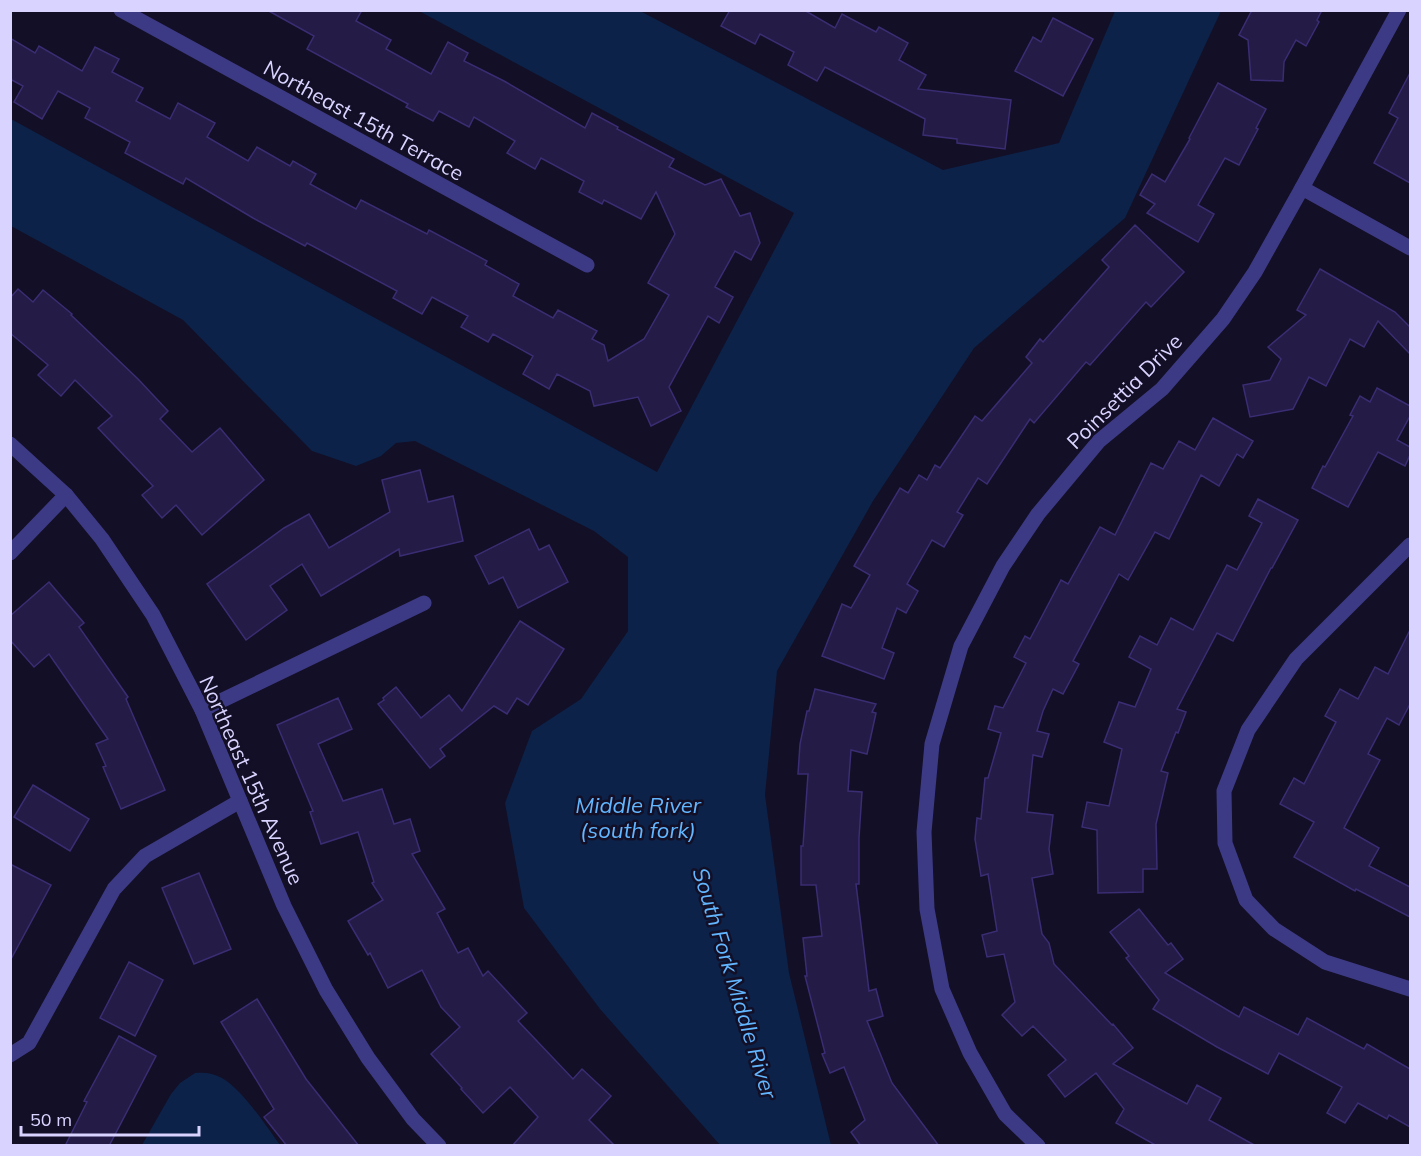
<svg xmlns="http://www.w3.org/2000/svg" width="1421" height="1156" viewBox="0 0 1421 1156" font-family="Mulish,sans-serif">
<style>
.water{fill:#0c2248}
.building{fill:#241b47;stroke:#3b2d73;stroke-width:1.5}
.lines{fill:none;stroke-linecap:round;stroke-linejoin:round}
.minor{stroke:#3d3a85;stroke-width:15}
.labels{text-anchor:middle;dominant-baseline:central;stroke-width:5;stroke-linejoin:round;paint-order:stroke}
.street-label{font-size:21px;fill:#d9d4ff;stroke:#130f26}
.water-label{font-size:22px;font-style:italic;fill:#62b6ff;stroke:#130f26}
</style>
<rect width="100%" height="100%" fill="#130f26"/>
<g class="water">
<polygon points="419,11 640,11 943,170 1059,143 1115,11 1221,11 1125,218 974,348 873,501 777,671 765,795 789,973 831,1145 720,1145 600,1009 524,908 505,803 532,731 581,699 628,631 628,557 594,531 415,441 396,443 381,456 356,466 312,451 183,320 11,226 11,119 657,472 794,213"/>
<path d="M195 1073C205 1072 213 1073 222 1078 243 1090 266 1126 280 1145H142L171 1094 180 1083Z"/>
</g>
<g class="building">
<polygon points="267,10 362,10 356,21 391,40 386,49 431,74 448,42 468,53 464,61 504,81 585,128 592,113 618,127 617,129 674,159 669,167 705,185 721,179 740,216 750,213 760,243 751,260 735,251 715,287 733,297 719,323 708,316 669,387 681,411 651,426 638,397 594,406 590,391 557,374 549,389 523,374 533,356 493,334 488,342 461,327 468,316 432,297 422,314 393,298 397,291 307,243 305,246 253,218 186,178 183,184 125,153 130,142 85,118 90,108 58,91 42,119 14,102 23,86 10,79 10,38 35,53 39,46 82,71 95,47 119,59 112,72 143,88 136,101 170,119 178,103 215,123 207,137 248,161 257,147 290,166 293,161 316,174 310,184 356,209 361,200 427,234 429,230 487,261 485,265 519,284 513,296 553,318 558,310 597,331 592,339 604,345 608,361 644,339 669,295 648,283 675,234 656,192 641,219 604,200 602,204 579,192 584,181 541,158 535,169 507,153 515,141 474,117 469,127 439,111 433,121 406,107 408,104 307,49 314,36"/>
<polygon points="730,10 804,10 835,28 842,14 876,32 879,27 908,43 899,60 926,75 918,89 1011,100 1005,149 957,143 957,139 923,135 925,119 825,67 817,81 788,65 794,52 760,34 755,44 721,26"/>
<polygon points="1252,10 1322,10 1317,20 1319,22 1306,46 1296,40 1284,62 1283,81 1251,80 1248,40 1239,35"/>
<polygon points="1053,18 1093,39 1063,96 1015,71 1033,37 1041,42"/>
<polygon points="1410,73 1410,183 1374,163 1398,118 1389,113"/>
<polygon points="1218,83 1266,109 1256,128 1258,129 1239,165 1225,158 1198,205 1214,214 1198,242 1147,213 1155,204 1140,195 1152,174 1165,182 1190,139 1189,138"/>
<polygon points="1135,225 1184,272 1151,307 1146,302 1090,365 1086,362 1034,423 1030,419 987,484 978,478 957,512 963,515 944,547 932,540 907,584 918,591 906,613 897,608 882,648 894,653 884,679 822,656 842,604 851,608 870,575 854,566 900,488 908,493 919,475 927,480 935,465 940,468 975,416 982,421 1032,363 1026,357 1040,339 1043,342 1109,267 1102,260"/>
<polygon points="1320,269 1395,312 1410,327 1410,354 1378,321 1364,347 1350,339 1326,386 1309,377 1293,409 1250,417 1243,385 1270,380 1281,359 1268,347 1306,315 1297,310"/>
<polygon points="18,289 33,302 43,290 72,314 71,315 138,379 168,411 160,419 192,452 220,428 264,480 202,535 176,505 162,518 142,495 153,486 98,428 112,416 75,380 61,396 38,375 48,365 10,333 10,298"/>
<polygon points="1377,388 1410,406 1410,416 1397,440 1410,447 1410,455 1405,466 1378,452 1348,507 1312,488 1323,466 1325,467 1353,416 1350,415 1360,396 1370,402"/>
<polygon points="1213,418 1253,441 1243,458 1237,454 1219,486 1201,475 1169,539 1155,532 1128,580 1119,574 1073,661 1079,664 1063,694 1053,689 1043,711 1037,731 1049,734 1042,757 1033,755 1027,812 1053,815 1049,849 1053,874 1032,878 1042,934 1049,943 1054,964 1112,1025 1113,1024 1133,1048 1113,1064 1187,1104 1197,1085 1221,1098 1209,1120 1256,1146 1157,1146 1116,1123 1124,1109 1096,1073 1065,1097 1048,1075 1066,1060 1033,1026 1022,1036 1002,1015 1015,1002 1004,954 987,957 982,935 997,931 988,874 981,876 975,839 977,818 981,819 985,778 988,778 1001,733 988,729 995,706 1003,708 1026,663 1014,657 1025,636 1030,639 1061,580 1068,584 1100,527 1115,535 1151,463 1163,469 1179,441 1195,450"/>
<polygon points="420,470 428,502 453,496 463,541 400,556 399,549 321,596 302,564 270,586 287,610 246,640 207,584 284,528 309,514 329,548 390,512 382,480"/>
<polygon points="1258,499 1298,520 1272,568 1271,568 1233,641 1217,633 1177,709 1186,712 1178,733 1176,732 1161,771 1168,773 1156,824 1157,869 1143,869 1143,892 1098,893 1097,830 1082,827 1087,802 1109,806 1122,749 1104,742 1119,702 1135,707 1151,669 1129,657 1140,636 1157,645 1171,618 1193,630 1227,565 1237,570 1262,523 1249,516"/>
<polygon points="529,529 539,550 549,545 568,582 518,608 503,577 489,584 475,556"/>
<polygon points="49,582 84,623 79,627 128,697 126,699 165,790 121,809 103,767 106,766 96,744 108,739 49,654 34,667 10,640 10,616"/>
<polygon points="520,621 564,649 528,705 517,698 507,714 494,706 440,749 445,756 430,768 378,704 384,700 383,698 396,687 421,718 449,695 462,711"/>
<polygon points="1410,630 1410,704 1399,725 1387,718 1368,754 1380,760 1344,828 1379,848 1369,866 1410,887 1410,917 1356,889 1355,891 1294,857 1314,822 1280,804 1294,778 1304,784 1336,722 1325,716 1340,689 1358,699 1375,667 1388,674"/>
<polygon points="815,689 876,704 872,712 876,713 867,754 851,750 848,791 862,792 859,838 859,884 856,884 869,991 876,989 883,1016 867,1021 892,1083 939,1146 861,1146 851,1132 865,1120 844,1067 830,1073 822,1054 825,1053 805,976 807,976 803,938 822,936 816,885 801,885 801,846 803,846 808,774 798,774 800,744 807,711 809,711"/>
<polygon points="338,698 352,729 318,744 343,801 382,789 394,824 410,819 420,851 412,854 445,909 437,913 458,953 468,948 483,976 488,971 527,1013 518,1021 573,1079 582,1069 611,1096 589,1120 615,1146 512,1146 538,1117 510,1087 483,1113 461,1089 462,1088 431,1054 460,1027 441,1007 422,970 388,988 370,953 368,955 348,921 383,900 372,883 374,882 358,832 321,844 310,812 313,811 277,725"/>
<polygon points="33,785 89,819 70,851 14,817"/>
<polygon points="10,864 51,885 10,961"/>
<polygon points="199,873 231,949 194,964 162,888"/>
<polygon points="1139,909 1168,945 1171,943 1183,959 1165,973 1239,1017 1244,1007 1298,1035 1307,1018 1364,1049 1367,1044 1410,1069 1410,1127 1389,1115 1387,1119 1358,1103 1345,1123 1327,1113 1342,1087 1279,1053 1268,1074 1217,1047 1153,1009 1159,1000 1126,958 1129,956 1110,932"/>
<polygon points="129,962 163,980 135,1036 100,1018"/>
<polygon points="257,999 306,1079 359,1146 287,1146 264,1117 274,1109 221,1022"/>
<polygon points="119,1036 156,1056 109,1146 65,1146 87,1102 84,1101"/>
</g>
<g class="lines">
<g class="minor">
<polyline points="121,10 587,265"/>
<polyline points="1302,188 1410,248"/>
<polyline points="10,444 66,495 102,539 153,615 202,710 284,906 326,990 368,1058 413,1119 439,1146"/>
<polyline points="1410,545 1296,659 1248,730 1224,791 1225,843 1246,900 1274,929 1325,962 1410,989"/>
<polyline points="10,553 66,495"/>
<polyline points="202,710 424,603"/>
<polyline points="10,1055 29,1043 114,889 145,856 240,801"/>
<polyline points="1038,1146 1005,1114 970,1053 942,989 927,909 924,832 932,744 961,646 1003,566 1038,514 1099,441 1162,389 1223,319 1255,272 1302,188 1399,10"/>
</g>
</g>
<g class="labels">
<g class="street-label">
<text transform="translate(364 120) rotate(29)">Northeast 15th Terrace</text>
<text transform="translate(1124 391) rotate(-45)">Poinsettia Drive</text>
<text transform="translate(252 780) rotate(66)">Northeast 15th Avenue</text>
</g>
<g class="water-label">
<text x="638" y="805">Middle River<tspan x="638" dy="25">(south fork)</tspan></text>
<text transform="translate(735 983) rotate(73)">South Fork Middle River</text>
</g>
</g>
<rect width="1421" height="1156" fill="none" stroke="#d9d4ff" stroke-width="24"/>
<path d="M21 1126v9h178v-9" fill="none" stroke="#d9d4ff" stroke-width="3"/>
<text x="30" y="1126" font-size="18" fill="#d9d4ff" stroke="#130f26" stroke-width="4.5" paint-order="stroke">50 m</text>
</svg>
